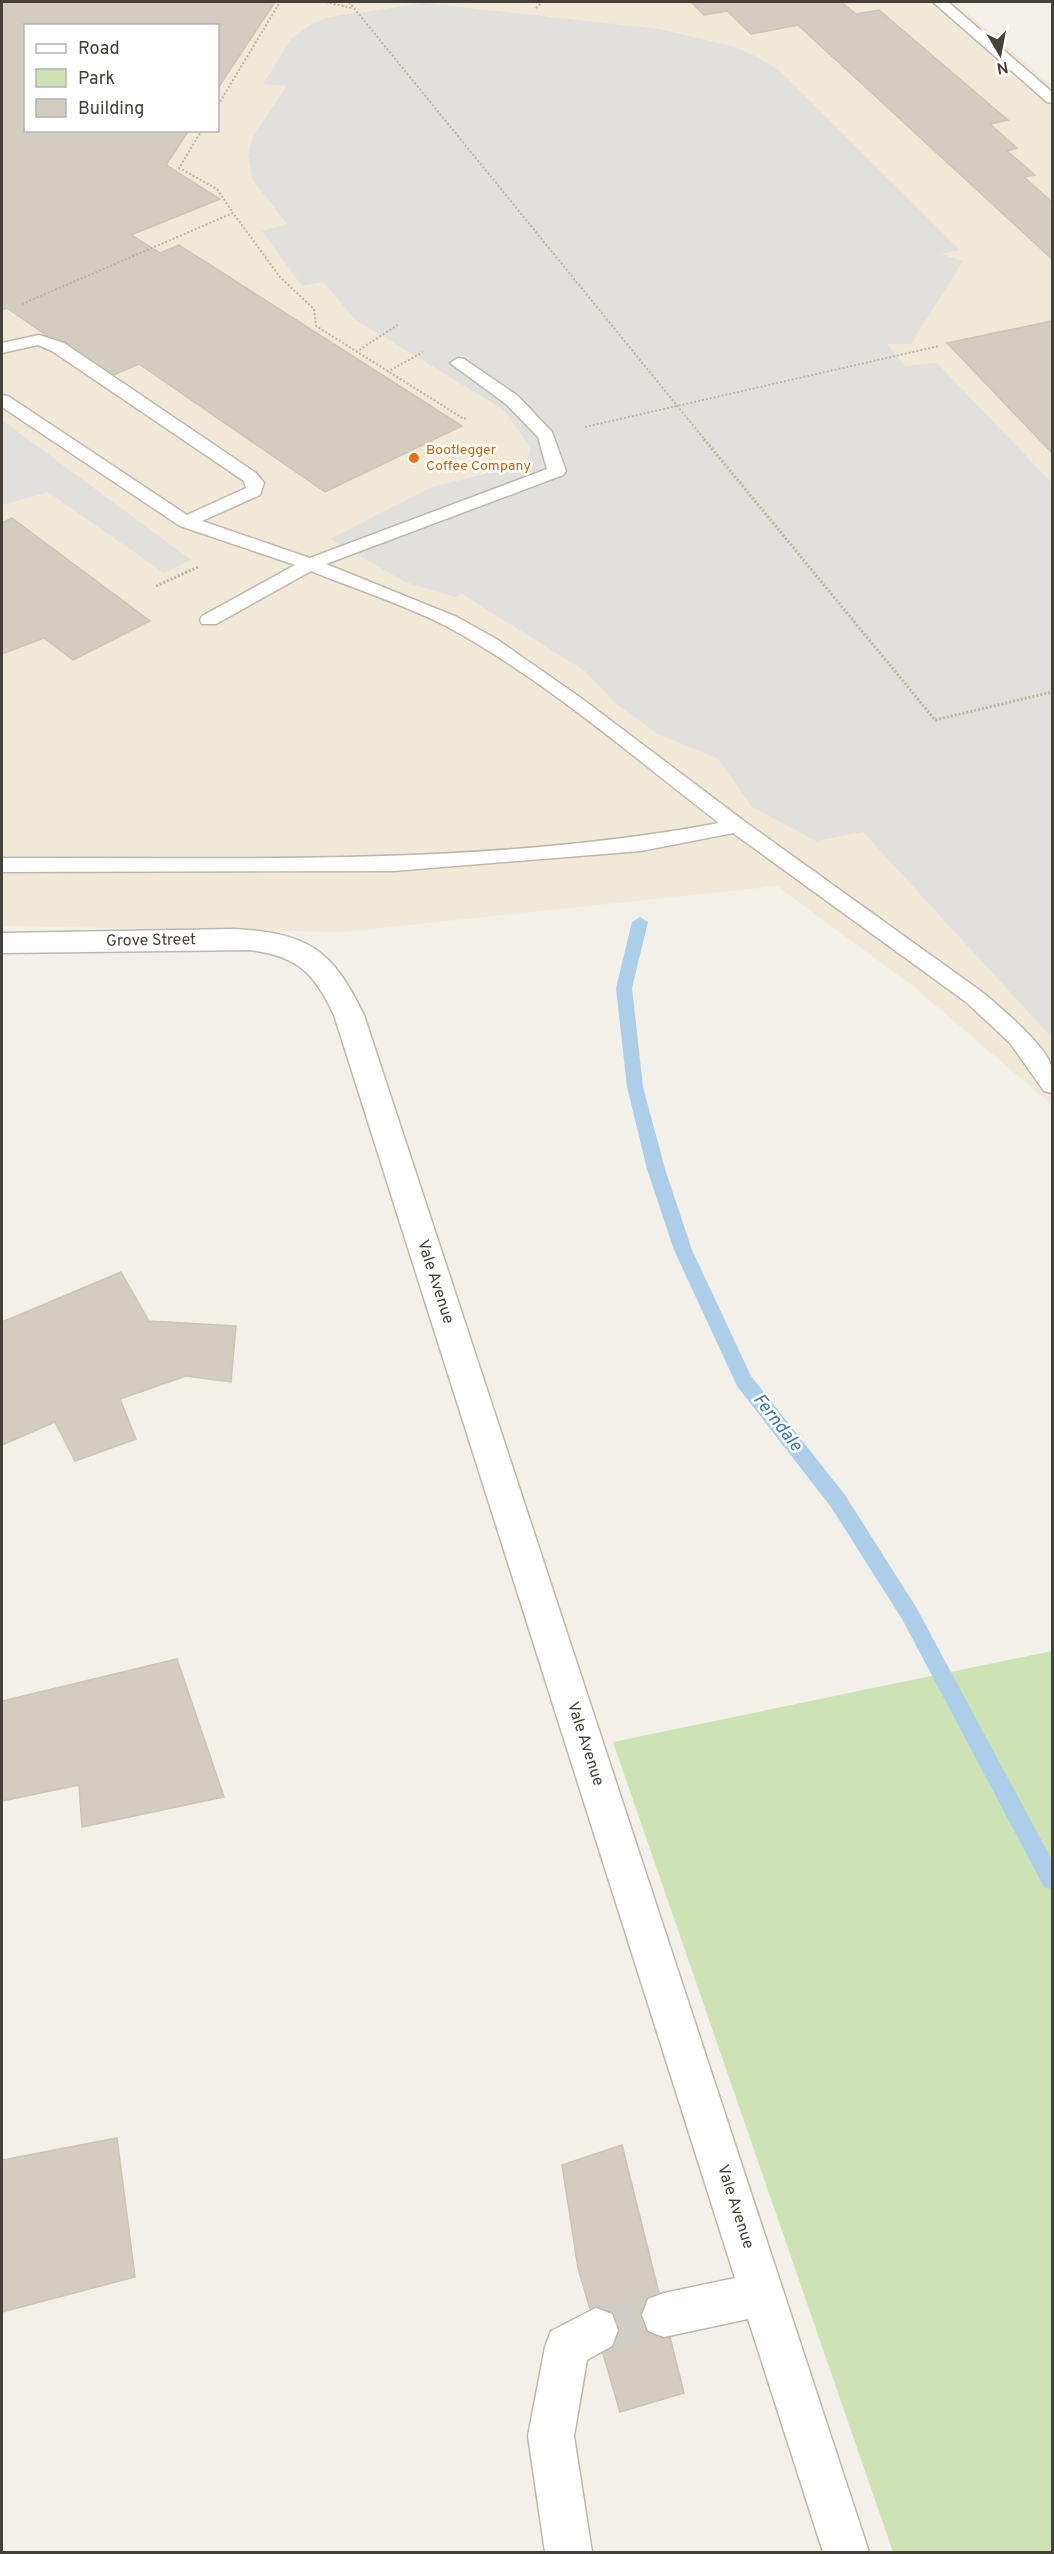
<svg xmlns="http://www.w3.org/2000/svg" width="1054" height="2554" viewBox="0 0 1054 2554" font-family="Overpass,sans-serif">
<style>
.commercial{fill:#f2e8d7;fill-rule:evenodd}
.green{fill:#cde3b6}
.parking{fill:#e2e0dd}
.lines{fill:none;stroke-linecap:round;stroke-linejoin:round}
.stream{fill:#accee9;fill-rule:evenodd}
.building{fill:#d3ccc0;stroke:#cdc4b4;stroke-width:1.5}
.minor-tunnel{stroke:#d0cdc6;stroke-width:42;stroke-dasharray:42 21;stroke-linecap:butt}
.service-casing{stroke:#bdb8ac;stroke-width:3}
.minor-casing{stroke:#bdb8ac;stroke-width:3}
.path-far1{stroke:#beb49f;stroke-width:2;stroke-dasharray:2 2;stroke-linecap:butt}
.path{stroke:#beb49f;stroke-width:3;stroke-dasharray:2 2;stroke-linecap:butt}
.service{fill:#fff;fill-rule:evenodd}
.minor{fill:#fff;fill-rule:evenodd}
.food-dot{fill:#e8710a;stroke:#fff;stroke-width:2}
.labels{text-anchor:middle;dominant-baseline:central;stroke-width:5;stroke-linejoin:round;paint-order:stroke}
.far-food-label{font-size:14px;fill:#c56008;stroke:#fff;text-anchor:start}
.street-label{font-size:16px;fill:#464138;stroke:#fff}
.water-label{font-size:18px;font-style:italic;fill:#3c75a7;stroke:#fff}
</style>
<rect width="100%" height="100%" fill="#f3f0e9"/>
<path class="commercial" d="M2 2H955L1052 86V1105L914 987 777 886 343 932 2 926ZM26 26H218V130H26Z"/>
<polygon class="green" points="1052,1651 1052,2552 893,2552 613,1742"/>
<g class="parking">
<polygon points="425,3 659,29 732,46 755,56 778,69 960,250 941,254 963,261 911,344 887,344 905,366 937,363 1052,483 1052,1038 863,832 816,841 752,807 718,759 658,734 616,704 585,671 462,594 455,597 405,582 330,539 432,487 517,466 527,461 531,449 504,410 356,320 323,282 302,286 262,231 287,224 252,179 248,156 253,136 287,86 263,84 292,38 312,24 329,17"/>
<polygon points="2,420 191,560 164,573 48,492 2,505"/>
</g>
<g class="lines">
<polygon class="stream" points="640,917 648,922 632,988 643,1087 665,1169 692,1250 751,1376 845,1495 916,1607 1052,1860 1052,1890 1044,1887 902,1619 831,1507 737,1386 674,1250 647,1169 627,1087 616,988 632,922"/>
</g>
<g class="building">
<polygon points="2,2 275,2 218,88 218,26 26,26 26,130 189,130 166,165 220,199 131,235 160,253 179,245 462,426 325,492 139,364 107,378 7,308 2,310"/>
<polygon points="698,2 841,2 856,14 879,10 1008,120 990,124 1017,148 1007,151 1035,175 1024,177 1052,202 1052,259 798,25 751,34 727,11 704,15 692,3"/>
<polygon points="1052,321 1052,453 947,343"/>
<polygon points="12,518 150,621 73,660 44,638 2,654 2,523"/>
<polygon points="121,1272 149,1321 236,1326 231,1382 186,1376 120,1399 136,1439 75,1461 55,1422 2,1445 2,1322"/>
<polygon points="177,1659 224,1797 82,1827 79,1785 2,1801 2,1701"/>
<polygon points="117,2138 135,2277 2,2312 2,2160"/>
<polygon points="622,2145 684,2393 620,2412 578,2268 562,2165"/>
</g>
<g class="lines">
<polyline class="minor-tunnel" points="596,2330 664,2315"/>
<g class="service-casing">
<g id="service">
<polygon points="933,2 948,2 1052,92 1052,103 1047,102"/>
<path d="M39 335 64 343 256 473 264 483 260 495 202 521 310 558 547 469 538 437 506 404 450 363 458 358 464 359 518 396 552 432 566 471 563 475 326 564 457 617 498 640 581 698 744 821 982 992C999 1006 1049 1048 1052 1069 1054 1076 1052 1085 1052 1093L1044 1091 1010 1043 966 1002 733 833 641 851 393 871 2 872V858C241 857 483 867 719 823 631 755 544 679 446 626 403 604 355 589 311 571L216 624H202L200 620 202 616 295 565 180 526 2 407V395L8 396 187 515 246 488 244 481 52 351 38 345 2 353V343Z"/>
</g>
</g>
<g class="minor-casing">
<g id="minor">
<path d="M234 929C308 933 332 949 364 1015L869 2552H823L748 2319 664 2337 648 2331 642 2315 648 2299 664 2293 735 2278 334 1015C314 973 299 957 251 950L2 953V933Z"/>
<polygon points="596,2308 612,2314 618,2330 612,2346 587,2360 574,2436 592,2552 545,2552 528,2436 545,2347 551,2331"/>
</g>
</g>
<g class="path-far1">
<polyline points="326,2 352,8"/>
<polyline points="349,2 705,440"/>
<polyline points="536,8 542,2"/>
<polyline points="218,105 280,2"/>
<polyline points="202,130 179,168 217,189 233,213"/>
<polyline points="22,304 233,213 280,277 314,309 316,326 464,419 468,417"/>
<polyline points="356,352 399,324"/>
<polyline points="387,372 423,352"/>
<polyline points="585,427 939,346"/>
</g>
<g class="path">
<polyline points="704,439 935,720 1052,692"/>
<polyline points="156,586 198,567"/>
</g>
<use href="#service" class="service"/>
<use href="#minor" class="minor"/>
</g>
<circle class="food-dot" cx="414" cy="458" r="6"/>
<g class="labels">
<g class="far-food-label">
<text x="426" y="450">Bootlegger<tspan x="426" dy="16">Coffee Company</tspan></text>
</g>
<g class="street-label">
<text transform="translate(151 941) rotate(-1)">Grove Street</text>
<text transform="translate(435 1282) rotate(72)">Vale Avenue</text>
<text transform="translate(585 1744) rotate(72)">Vale Avenue</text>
<text transform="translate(735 2207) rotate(72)">Vale Avenue</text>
</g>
<g class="water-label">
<text transform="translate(777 1423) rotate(52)">Ferndale</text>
</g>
</g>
<rect width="1054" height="2554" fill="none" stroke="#464138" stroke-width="6"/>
<rect x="24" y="24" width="195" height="108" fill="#ffffff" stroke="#b5b3af" stroke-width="1.5"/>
<rect x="36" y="44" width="30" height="9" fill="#ffffff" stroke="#b5b3af" stroke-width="1.5"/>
<text x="78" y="54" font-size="18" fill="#464138">Road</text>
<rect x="36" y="69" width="30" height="18" fill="#cde3b6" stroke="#b5b3af" stroke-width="1.5"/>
<text x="78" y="84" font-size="18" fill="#464138">Park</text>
<rect x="36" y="99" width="30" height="18" fill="#d3ccc0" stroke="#b5b3af" stroke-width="1.5"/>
<text x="78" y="114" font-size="18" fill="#464138">Building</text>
<g transform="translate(1000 54) rotate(170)" stroke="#ffffff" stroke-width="4.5" paint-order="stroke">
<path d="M0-4.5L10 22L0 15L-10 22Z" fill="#464138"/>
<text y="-9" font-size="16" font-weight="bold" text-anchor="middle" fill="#464138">N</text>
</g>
</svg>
